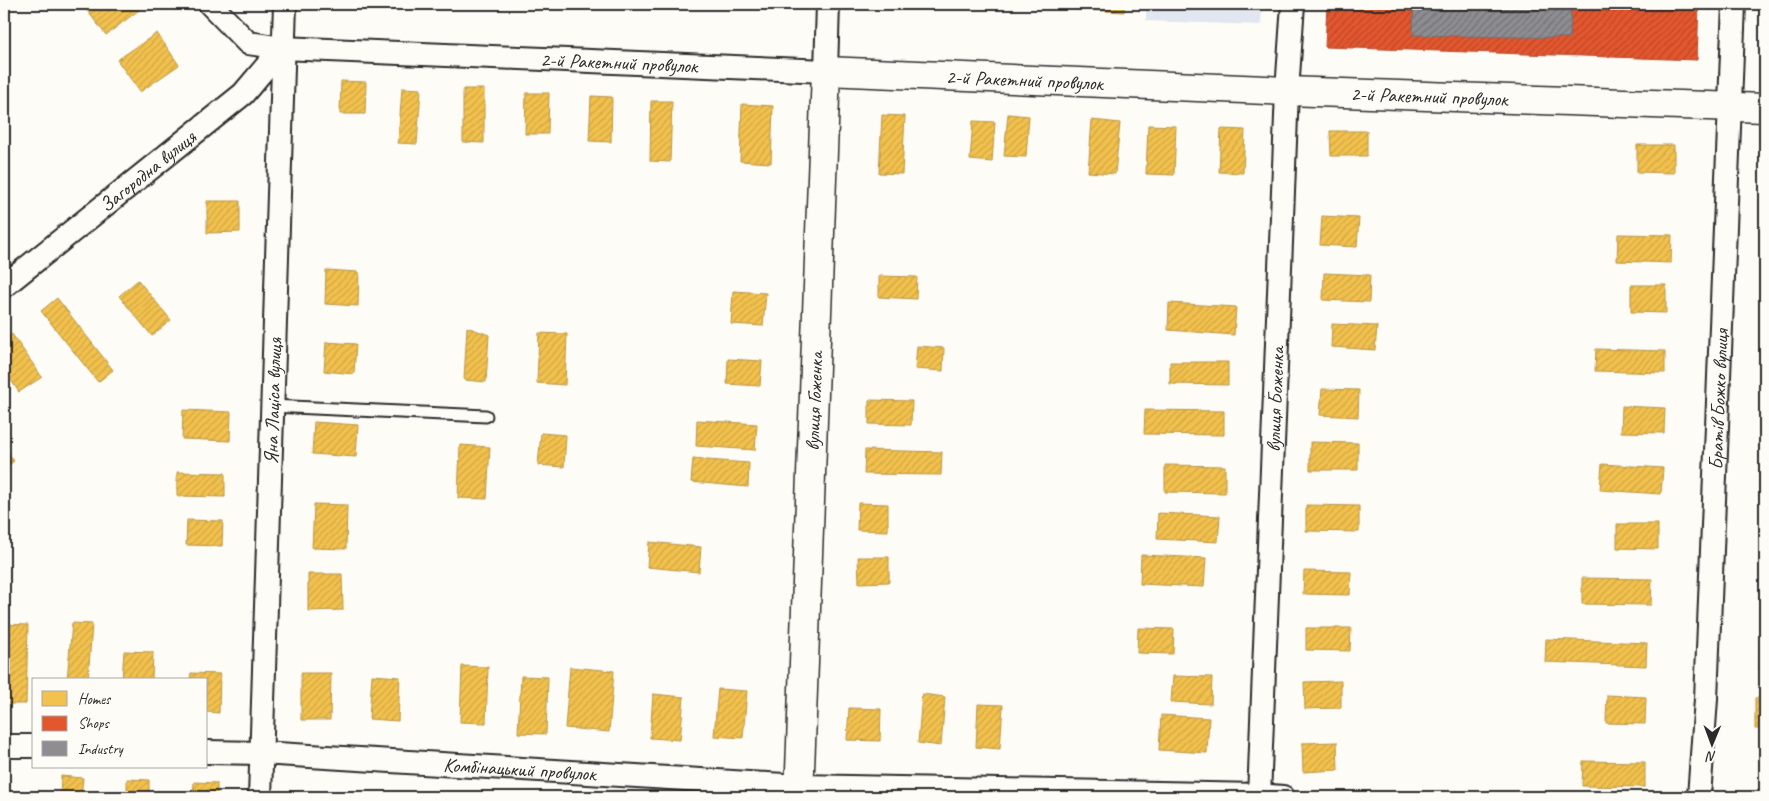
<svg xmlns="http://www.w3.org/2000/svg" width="1769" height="801" viewBox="0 0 1769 801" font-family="Caveat,sans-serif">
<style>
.built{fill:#e1e6f0}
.homes{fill:url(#homes-hatch);stroke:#b69444}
.shops{fill:url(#shops-hatch);stroke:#ac4a2d}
.industry{fill:url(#industry-hatch);stroke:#707073}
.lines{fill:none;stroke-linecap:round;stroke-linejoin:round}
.lane-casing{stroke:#2b2b2b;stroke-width:15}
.street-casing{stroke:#2b2b2b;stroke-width:26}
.secondary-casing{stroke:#2b2b2b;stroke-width:31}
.lane{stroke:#fdfcf7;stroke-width:11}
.street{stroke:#fdfcf7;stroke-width:22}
.secondary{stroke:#fdfcf7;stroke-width:28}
.labels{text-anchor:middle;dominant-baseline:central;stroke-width:5;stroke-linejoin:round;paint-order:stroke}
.street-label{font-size:20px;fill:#2b2b2b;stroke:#fdfcf7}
</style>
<defs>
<pattern id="homes-hatch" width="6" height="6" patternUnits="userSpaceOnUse" patternTransform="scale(1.25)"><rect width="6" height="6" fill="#f2c14e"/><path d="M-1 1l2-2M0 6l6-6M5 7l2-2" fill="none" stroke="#d0a644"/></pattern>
<pattern id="shops-hatch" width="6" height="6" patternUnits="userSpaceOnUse" patternTransform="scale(1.25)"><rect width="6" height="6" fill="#e4572e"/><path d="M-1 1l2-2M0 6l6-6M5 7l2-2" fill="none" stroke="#b94827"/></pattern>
<pattern id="industry-hatch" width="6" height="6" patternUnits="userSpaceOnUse" patternTransform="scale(1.25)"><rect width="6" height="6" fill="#8d8d92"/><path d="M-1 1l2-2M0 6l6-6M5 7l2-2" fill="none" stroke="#737377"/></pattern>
</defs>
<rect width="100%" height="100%" fill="#fdfcf7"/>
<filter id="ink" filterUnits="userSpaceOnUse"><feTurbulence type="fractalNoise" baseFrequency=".02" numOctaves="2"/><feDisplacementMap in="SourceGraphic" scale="10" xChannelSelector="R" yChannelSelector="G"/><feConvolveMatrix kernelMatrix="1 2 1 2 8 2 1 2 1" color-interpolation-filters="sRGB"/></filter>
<g filter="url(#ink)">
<polygon class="built" points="1146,4 1262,4 1261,25 1146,21"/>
<g class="homes">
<polygon points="91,4 134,4 139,10 106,35 85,8"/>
<polygon points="1038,4 1124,4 1124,12 1037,7"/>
<polygon points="157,33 179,65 140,92 117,60"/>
<polygon points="341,81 366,82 365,114 340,114"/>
<polygon points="402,88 421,89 417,144 398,143"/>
<polygon points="463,89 484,89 484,143 463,142"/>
<polygon points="526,93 549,93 548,134 525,134"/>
<polygon points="591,96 612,97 611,142 589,141"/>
<polygon points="651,101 672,101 670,162 650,161"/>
<polygon points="742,104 773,106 771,163 740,161"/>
<polygon points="1008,114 1029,116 1026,157 1004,156"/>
<polygon points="882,115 905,116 902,174 879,173"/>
<polygon points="1092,120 1120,123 1115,174 1088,172"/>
<polygon points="973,121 995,122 992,162 970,160"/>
<polygon points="1148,125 1176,126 1174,175 1146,174"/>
<polygon points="1221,129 1245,130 1243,173 1219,172"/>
<polygon points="1330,131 1367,131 1367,156 1331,156"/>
<polygon points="1637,145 1674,145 1674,173 1637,172"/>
<polygon points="207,201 240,201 240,232 207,233"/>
<polygon points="1322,216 1359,218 1357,247 1320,245"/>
<polygon points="1618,234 1672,235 1671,263 1617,261"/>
<polygon points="326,270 359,272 358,306 325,304"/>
<polygon points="1324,273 1370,275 1369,302 1323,300"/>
<polygon points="879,276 917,277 916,299 879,297"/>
<polygon points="138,280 171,320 152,336 119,296"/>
<polygon points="1631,285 1666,285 1666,313 1631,312"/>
<polygon points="733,291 766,293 763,326 731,324"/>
<polygon points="57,298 113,370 98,382 41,311"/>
<polygon points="1169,303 1236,307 1234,335 1168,330"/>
<polygon points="1332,324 1377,326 1375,350 1331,347"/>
<polygon points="467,327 489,335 486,382 464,380"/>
<polygon points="539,333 567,334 565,385 537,383"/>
<polygon points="12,334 42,377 19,392 4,370 4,339"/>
<polygon points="326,342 356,344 354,374 324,371"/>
<polygon points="917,346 944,348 943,371 915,369"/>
<polygon points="1596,349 1665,351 1665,373 1595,371"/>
<polygon points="728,359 762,361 760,386 727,384"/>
<polygon points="1170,362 1228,362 1228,385 1170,384"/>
<polygon points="1322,389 1359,390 1358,417 1320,415"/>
<polygon points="869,400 912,401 911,425 869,424"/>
<polygon points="1622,406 1665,408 1664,433 1621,432"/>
<polygon points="183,410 231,412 230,441 182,439"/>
<polygon points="1145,410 1224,411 1224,435 1144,434"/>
<polygon points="697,420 757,424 755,450 696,446"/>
<polygon points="314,422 358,425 356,457 312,454"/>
<polygon points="541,433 566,435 564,467 538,465"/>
<polygon points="1310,442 1358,443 1358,470 1310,470"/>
<polygon points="460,445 490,447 487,499 458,498"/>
<polygon points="4,447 14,461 4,469"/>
<polygon points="865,450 942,452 941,475 864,474"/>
<polygon points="693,459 749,463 748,487 691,482"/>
<polygon points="1602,464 1663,468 1661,494 1600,490"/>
<polygon points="1165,465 1225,466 1225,493 1165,492"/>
<polygon points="177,472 225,473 225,497 177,496"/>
<polygon points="858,503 888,504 888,531 857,530"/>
<polygon points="314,504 347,505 346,549 312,548"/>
<polygon points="1306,505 1359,506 1359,532 1306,531"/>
<polygon points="1158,513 1220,516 1218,542 1157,539"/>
<polygon points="187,520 223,521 222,546 186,545"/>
<polygon points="1617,524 1658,524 1658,549 1617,548"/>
<polygon points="649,542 701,547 699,572 647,567"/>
<polygon points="1141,555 1206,558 1204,587 1140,584"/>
<polygon points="858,557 889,557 889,582 859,583"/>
<polygon points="1304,571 1351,572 1350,595 1303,594"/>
<polygon points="308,574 342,574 343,610 308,611"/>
<polygon points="1582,578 1652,579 1651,605 1582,604"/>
<polygon points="72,623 92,624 88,680 67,680"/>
<polygon points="4,624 28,625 26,704 4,704"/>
<polygon points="1138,628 1174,629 1173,654 1137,653"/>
<polygon points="1306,628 1351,628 1350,651 1306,650"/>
<polygon points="1546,639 1647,643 1646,666 1545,662"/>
<polygon points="1760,645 1765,645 1765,670 1759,670"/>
<polygon points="124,651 153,652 152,680 122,680"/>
<polygon points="462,666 488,667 486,723 460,722"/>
<polygon points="570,667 614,671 609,732 565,728"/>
<polygon points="191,673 220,674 219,713 206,712 206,680 190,680"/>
<polygon points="301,673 331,673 330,720 301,720"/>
<polygon points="372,675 400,677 398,721 369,719"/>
<polygon points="521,676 548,677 546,734 518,733"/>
<polygon points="1173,676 1212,677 1211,704 1171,702"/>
<polygon points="1341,681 1341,708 1305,709 1304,682"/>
<polygon points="718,689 747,691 743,738 714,736"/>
<polygon points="653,694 684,697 680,740 650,738"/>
<polygon points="922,694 945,697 941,746 918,743"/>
<polygon points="1607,695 1646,697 1645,724 1606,723"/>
<rect x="1755" y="698" width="10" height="31"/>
<polygon points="978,704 1003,705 1000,749 976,747"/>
<polygon points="849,708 881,709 880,741 847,740"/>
<polygon points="1161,715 1209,718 1207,753 1159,750"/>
<polygon points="1337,742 1338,770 1303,772 1302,743"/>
<polygon points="1583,761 1645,762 1645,787 1582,786"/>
<polygon points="1763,763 1765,763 1765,793 1761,792"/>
<polygon points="61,776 83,778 81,797 60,797"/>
<polygon points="127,779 149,780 149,797 127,797"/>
<polygon points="194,782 217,783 217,797 193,797"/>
</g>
<polygon class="shops" points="1327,4 1699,4 1697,60 1325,47"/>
<polygon class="industry" points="1414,4 1571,4 1570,38 1413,35"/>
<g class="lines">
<g class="lane-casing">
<polyline id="lane" points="271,406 486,416"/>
</g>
<g class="street-casing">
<g id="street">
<path id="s1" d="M210 4 248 43 282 48 826 71 828 4"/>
<path id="s2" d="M4 286 243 94 282 48"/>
<polyline points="4,746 34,746"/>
<path id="s3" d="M206 752 261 753 800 786 1259 795 1283 797"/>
<path id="s4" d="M260 797 285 4"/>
<path id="s5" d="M1259 797 1287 91 1293 4"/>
<path id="s6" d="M1699 797 1706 699 1734 4"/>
</g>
</g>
<g class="secondary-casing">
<g id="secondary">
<path id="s7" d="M799 797 826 71 1287 91 1765 108"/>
</g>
</g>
<use href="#lane" class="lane"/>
<use href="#street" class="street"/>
<use href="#secondary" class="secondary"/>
</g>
</g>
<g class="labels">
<g class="street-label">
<text stroke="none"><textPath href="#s1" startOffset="426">2-й Ракетний провулок</textPath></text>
<text stroke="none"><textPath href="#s7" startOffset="925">2-й Ракетний провулок</textPath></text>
<text stroke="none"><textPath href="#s7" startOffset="1330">2-й Ракетний провулок</textPath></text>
<text stroke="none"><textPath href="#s2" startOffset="184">Загородна вулиця</textPath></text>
<text stroke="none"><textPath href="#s4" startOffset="396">Яна Лаціса вулиця</textPath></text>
<text stroke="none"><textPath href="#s5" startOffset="398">вулиця Боженка</textPath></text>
<text stroke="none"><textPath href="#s7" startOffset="396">вулиця Гоженка</textPath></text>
<text stroke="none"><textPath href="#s6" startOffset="398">Братів Божко вулиця</textPath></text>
<text stroke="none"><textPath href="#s3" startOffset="314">Комбінацький провулок</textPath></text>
</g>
</g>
<rect width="1769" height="801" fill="none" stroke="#fdfcf7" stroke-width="20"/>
<rect x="10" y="10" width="1749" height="781" fill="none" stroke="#2b2b2b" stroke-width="2" filter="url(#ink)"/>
<rect x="32" y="678" width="175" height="90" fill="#fdfcf7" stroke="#a9a8a5"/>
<rect x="42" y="691" width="25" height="15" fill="#f2c14e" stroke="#a9a8a5"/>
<text x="78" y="704" font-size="15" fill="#2b2b2b">Homes</text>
<rect x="42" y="716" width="25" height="15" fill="#e4572e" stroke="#a9a8a5"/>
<text x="78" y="728" font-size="15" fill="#2b2b2b">Shops</text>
<rect x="42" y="741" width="25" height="15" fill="#8d8d92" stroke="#a9a8a5"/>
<text x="78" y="754" font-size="15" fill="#2b2b2b">Industry</text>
<g transform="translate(1712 744) rotate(181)" stroke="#fdfcf7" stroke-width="4" paint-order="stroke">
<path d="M0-4L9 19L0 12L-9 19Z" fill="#2b2b2b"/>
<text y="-8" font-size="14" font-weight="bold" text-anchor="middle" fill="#2b2b2b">N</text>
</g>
</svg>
